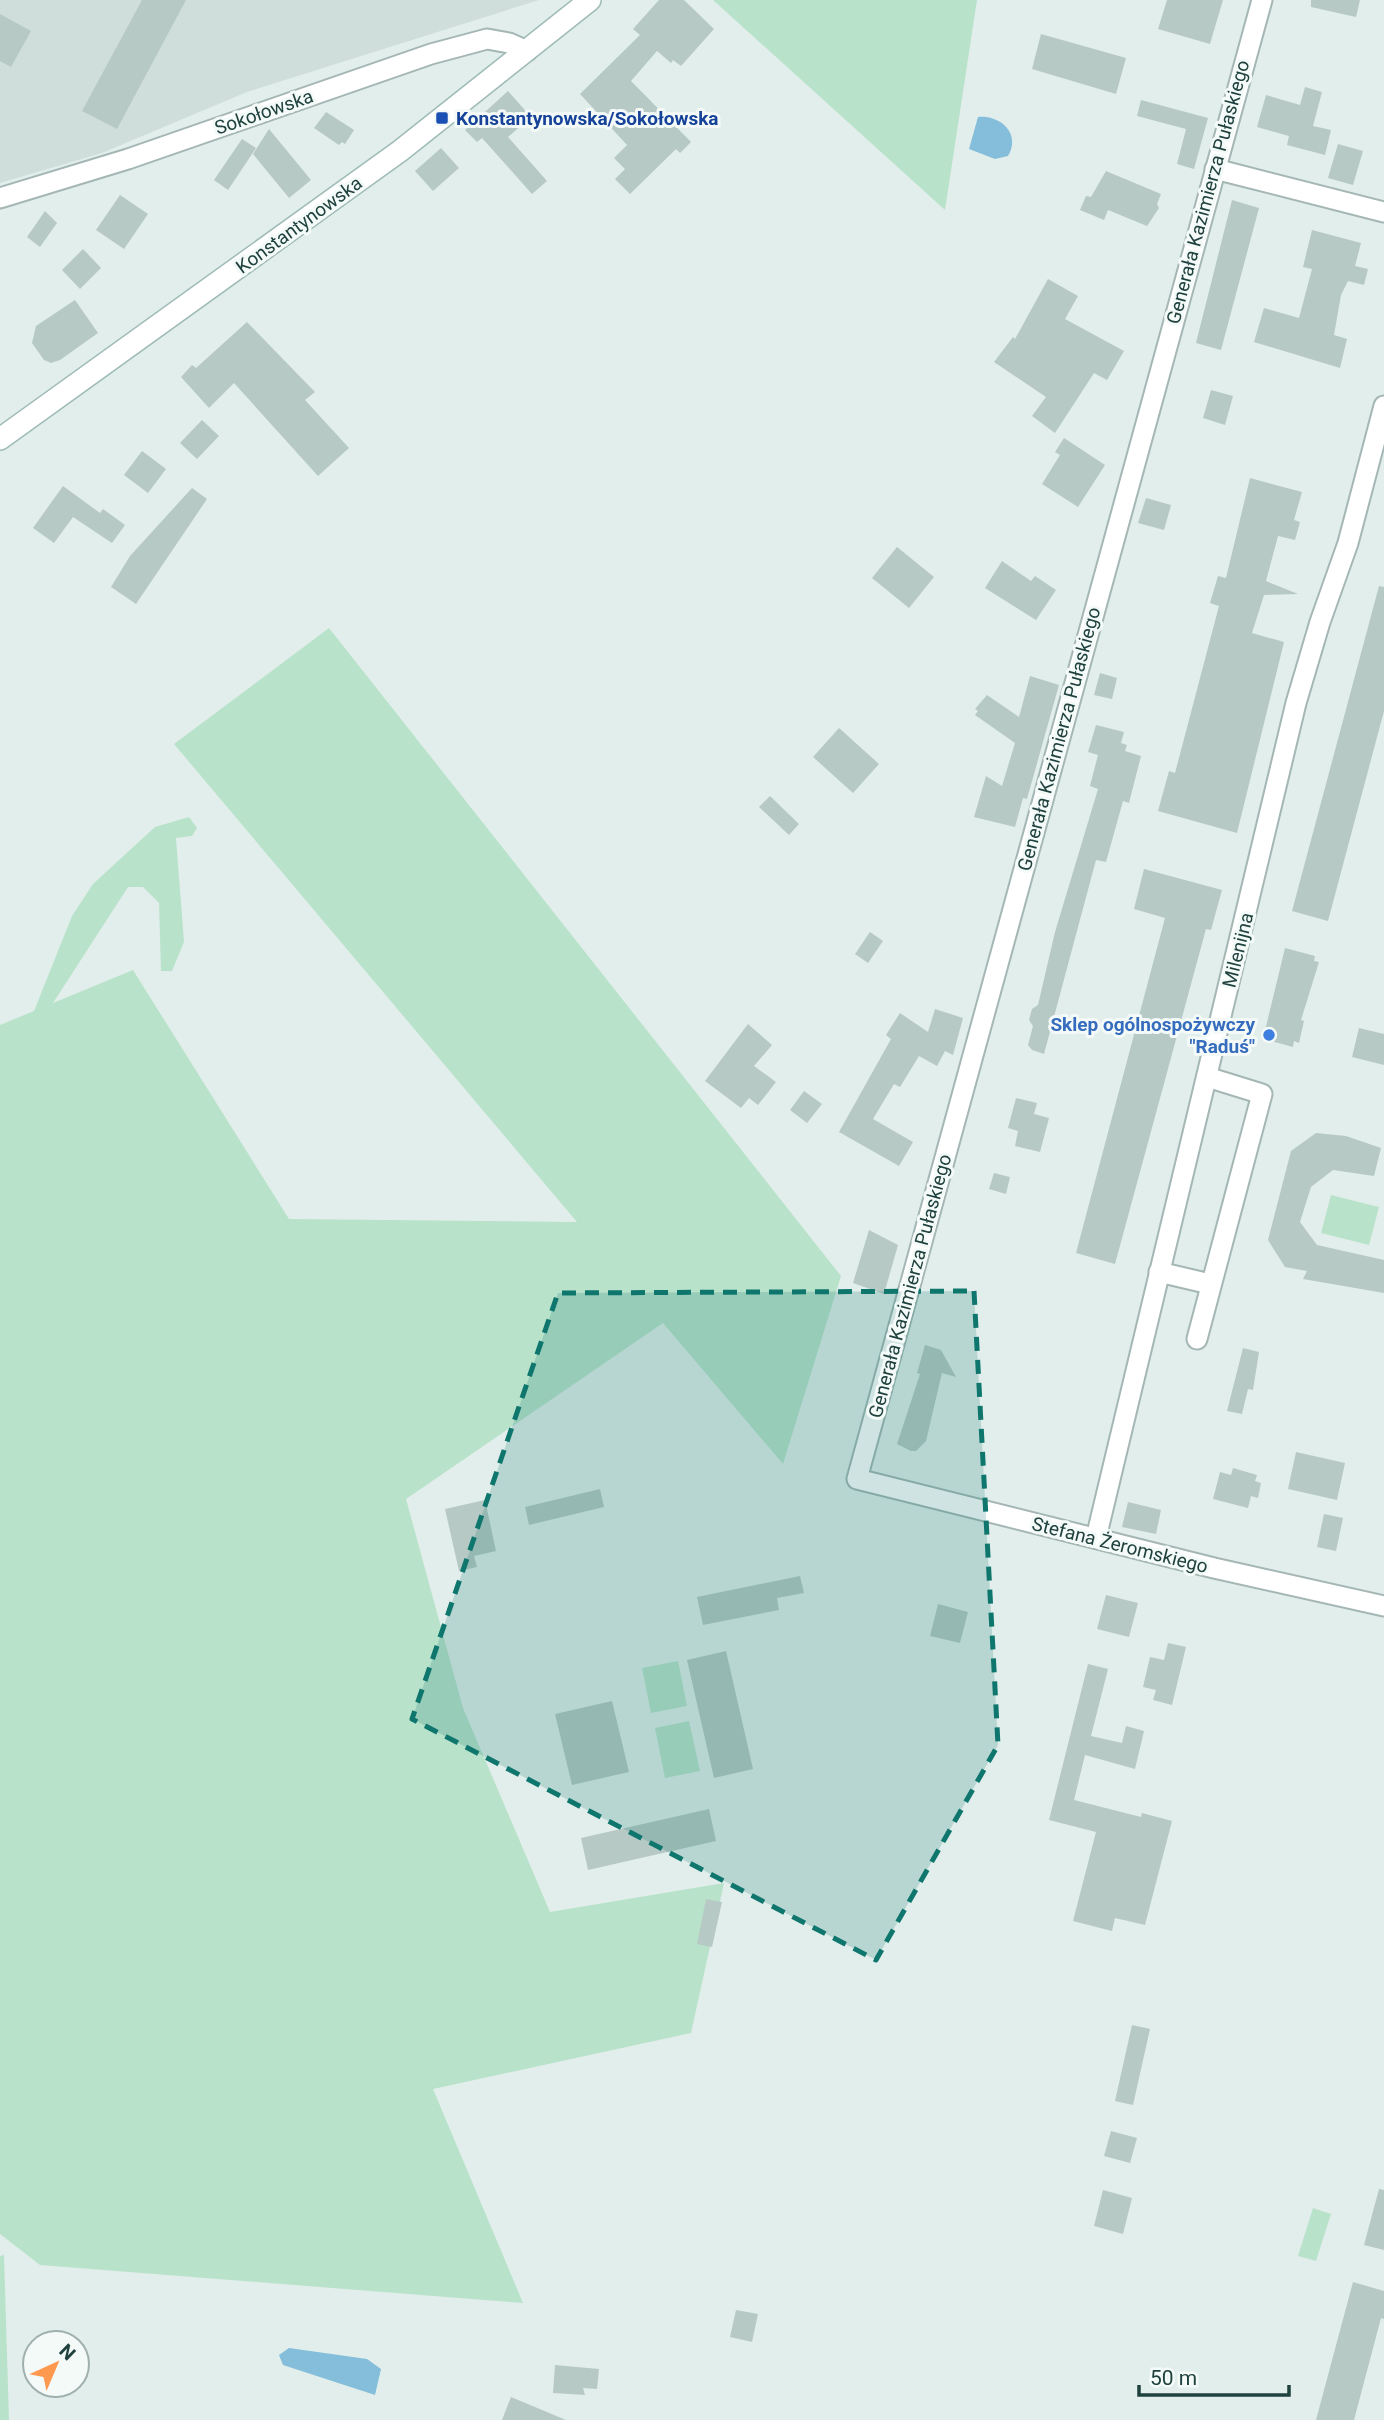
<svg xmlns="http://www.w3.org/2000/svg" width="1384" height="2420" viewBox="0 0 1384 2420" font-family="Roboto,sans-serif">
<style>
.built{fill:#d0dedb}
.green{fill:#b9e2cb}
.water{fill:#84beda}
.building{fill:#b7c9c5}
.lines{fill:none;stroke-linecap:round;stroke-linejoin:round}
.minor-casing{stroke:#a4b7b4;stroke-width:23}
.secondary-casing{stroke:#9fbbb7;stroke-width:24}
.minor{stroke:#fff;stroke-width:19}
.secondary{stroke:#fff;stroke-width:21}
.marked{fill:#0f766e;fill-opacity:0.2;stroke:#0f766e;stroke-width:5;stroke-dasharray:14 9;stroke-linejoin:round}
.transit-dot{fill:#1a4fb4;stroke:#f4faf8;stroke-width:2.5}
.shop-dot{fill:#3f7fe0;stroke:#f4faf8;stroke-width:2.5}
.labels{text-anchor:middle;dominant-baseline:central;stroke-width:6;stroke-linejoin:round;paint-order:stroke}
.street-label{font-size:19px;fill:#20423f;stroke:#f4faf8}
.transit-label{font-size:19px;font-weight:bold;fill:#164399;stroke:#f4faf8;text-anchor:start}
.shop-label{font-size:19px;font-weight:bold;fill:#366cbe;stroke:#f4faf8;text-anchor:end}
</style>
<rect width="100%" height="100%" fill="#e2eeeb"/>
<polygon class="built" points="0,0 539,0 247,92 102,153 0,183"/>
<g class="green">
<polygon points="713,0 977,0 945,210"/>
<polygon points="329,628 841,1276 783,1464 663,1323 406,1499 463,1708 550,1912 724,1883 691,2033 433,2089 523,2303 40,2265 0,2234 0,1025 34,1011 72,916 93,884 155,827 189,817 197,828 192,836 176,838 184,942 172,971 161,971 159,903 143,887 128,887 53,1003 133,970 289,1219 577,1222 174,744"/>
<polygon points="1331,1195 1379,1207 1369,1245 1321,1233"/>
<polygon points="678,1661 687,1706 651,1713 642,1668"/>
<polygon points="689,1721 700,1771 665,1778 655,1728"/>
<polygon points="1313,2208 1331,2214 1316,2261 1298,2256"/>
<polygon points="4,2255 9,2420 0,2420 0,2256"/>
</g>
<g class="water">
<path d="M978 117C1001 115 1021 134 1008 156L995 159 969 149Z"/>
<polygon points="289,2348 367,2359 381,2369 375,2395 283,2365 279,2355"/>
</g>
<g class="building">
<polygon points="142,0 186,0 117,129 82,111"/>
<polygon points="659,0 684,0 714,29 681,66 673,60 671,63 657,51 631,81 691,142 680,153 676,149 630,194 615,179 625,169 614,158 627,145 580,94 640,35 633,29"/>
<polygon points="1167,0 1223,0 1210,44 1158,29"/>
<polygon points="1311,0 1360,0 1356,17 1311,7"/>
<polygon points="0,14 31,31 11,67 0,61"/>
<polygon points="1041,34 1126,58 1116,94 1032,69"/>
<polygon points="1305,87 1322,92 1313,126 1331,130 1325,155 1287,145 1289,136 1257,127 1266,95 1300,105"/>
<polygon points="508,91 531,117 508,137 547,181 532,194 482,138 477,142 465,130"/>
<polygon points="1141,100 1208,118 1194,169 1177,164 1186,129 1137,116"/>
<polygon points="326,112 354,130 345,144 342,142 339,145 314,128"/>
<polygon points="269,129 311,180 289,198 253,154"/>
<polygon points="242,139 256,148 228,190 214,180"/>
<polygon points="1338,144 1363,151 1353,185 1328,178"/>
<polygon points="441,148 459,168 433,191 415,171"/>
<polygon points="1106,171 1161,194 1157,204 1159,208 1147,226 1108,210 1104,220 1080,210 1086,196 1091,197"/>
<polygon points="120,195 148,214 124,249 96,230"/>
<polygon points="1232,200 1259,208 1221,350 1196,343"/>
<polygon points="45,211 57,223 40,247 27,237"/>
<polygon points="1312,230 1361,243 1355,266 1368,269 1364,285 1348,281 1341,295 1334,335 1347,339 1340,368 1254,342 1264,308 1299,318 1312,269 1303,267"/>
<polygon points="83,249 101,268 80,289 62,270"/>
<polygon points="1048,279 1078,296 1065,319 1124,351 1107,380 1094,373 1055,433 1032,416 1046,397 994,362 1013,337 1015,339"/>
<polygon points="75,300 98,333 60,360 51,363 44,360 32,343 36,326"/>
<polygon points="247,322 315,392 305,400 349,448 318,476 234,383 209,408 181,377 192,365 196,368"/>
<polygon points="1211,390 1233,396 1225,425 1203,418"/>
<polygon points="202,420 219,436 197,459 180,443"/>
<polygon points="1064,438 1105,465 1078,507 1042,484 1060,455 1055,452"/>
<polygon points="142,451 166,469 148,493 124,475"/>
<polygon points="1250,478 1302,492 1294,520 1300,522 1295,540 1278,536 1266,581 1298,594 1264,595 1252,633 1284,642 1237,833 1158,811 1169,771 1175,773 1219,606 1210,603 1218,576 1226,578"/>
<polygon points="63,486 100,513 103,509 125,525 112,543 73,517 54,543 33,528"/>
<polygon points="192,488 207,499 136,604 111,587 130,556"/>
<polygon points="1146,498 1171,505 1164,530 1138,523"/>
<polygon points="897,547 934,577 909,608 872,578"/>
<polygon points="1002,561 1031,581 1035,576 1056,590 1036,620 985,588"/>
<polygon points="1379,586 1384,587 1384,711 1328,921 1292,911"/>
<polygon points="1100,673 1117,678 1112,699 1094,695"/>
<polygon points="1030,676 1059,685 1027,799 1023,798 1015,827 974,817 986,776 1002,786 1015,743 975,715 978,711 975,709 987,695 1019,717"/>
<polygon points="1096,725 1124,732 1121,743 1127,745 1125,751 1141,756 1129,803 1123,801 1106,862 1096,860 1044,1054 1032,1050 1028,1045 1033,1026 1029,1020 1032,1009 1038,1005 1055,932 1098,789 1090,786 1098,755 1088,752"/>
<polygon points="839,728 879,764 853,793 813,757"/>
<polygon points="770,796 799,824 789,835 759,807"/>
<polygon points="1144,869 1222,890 1211,930 1206,929 1115,1264 1076,1253 1165,918 1134,909"/>
<polygon points="870,932 883,941 868,963 855,954"/>
<polygon points="1285,948 1315,956 1314,961 1319,962 1301,1020 1304,1021 1299,1043 1294,1041 1293,1047 1263,1039"/>
<polygon points="935,1009 963,1018 953,1055 945,1051 937,1066 919,1056 900,1087 894,1084 873,1119 913,1142 899,1166 839,1132 891,1039 886,1035 900,1013 928,1032"/>
<polygon points="748,1024 772,1045 754,1066 776,1082 758,1105 749,1098 741,1108 705,1081"/>
<polygon points="1359,1028 1384,1034 1384,1065 1352,1057"/>
<polygon points="804,1091 822,1104 807,1123 790,1110"/>
<polygon points="1016,1098 1037,1103 1034,1114 1049,1118 1040,1152 1015,1146 1018,1131 1008,1128"/>
<polygon points="1316,1133 1346,1136 1381,1148 1374,1176 1333,1170 1311,1187 1300,1222 1317,1245 1384,1260 1384,1293 1303,1279 1307,1271 1285,1267 1268,1240 1291,1151"/>
<polygon points="994,1173 1010,1177 1006,1194 989,1189"/>
<polygon points="869,1230 898,1245 884,1294 853,1283"/>
<polygon points="925,1345 941,1350 956,1377 942,1373 926,1441 916,1451 911,1451 897,1444 920,1374 917,1373"/>
<polygon points="1243,1348 1259,1352 1253,1390 1248,1389 1242,1414 1227,1411"/>
<polygon points="1296,1452 1345,1463 1337,1500 1288,1489"/>
<polygon points="1233,1468 1257,1475 1255,1481 1261,1483 1258,1498 1251,1496 1248,1508 1213,1499 1220,1472 1231,1475"/>
<polygon points="600,1489 604,1507 529,1525 525,1507"/>
<polygon points="485,1500 496,1551 474,1556 477,1567 459,1571 445,1509"/>
<polygon points="1128,1502 1161,1510 1156,1534 1122,1527"/>
<polygon points="1324,1514 1343,1518 1336,1551 1317,1547"/>
<polygon points="800,1576 804,1593 777,1598 779,1610 703,1625 697,1597"/>
<polygon points="1106,1595 1138,1603 1129,1637 1097,1629"/>
<polygon points="938,1604 968,1612 960,1643 930,1636"/>
<polygon points="1168,1643 1186,1647 1172,1705 1153,1700 1156,1690 1143,1687 1150,1657 1164,1660"/>
<polygon points="726,1651 753,1769 714,1778 687,1660"/>
<polygon points="1088,1664 1108,1669 1091,1736 1122,1743 1126,1726 1144,1731 1135,1769 1085,1755 1074,1800 1141,1817 1142,1813 1172,1821 1145,1925 1115,1918 1112,1931 1073,1921 1096,1832 1049,1820"/>
<polygon points="612,1701 629,1772 572,1785 555,1714"/>
<polygon points="709,1809 716,1841 588,1870 581,1838"/>
<polygon points="706,1899 722,1902 712,1947 697,1944"/>
<polygon points="1132,2025 1150,2029 1133,2105 1115,2101"/>
<polygon points="1111,2131 1137,2138 1130,2163 1104,2156"/>
<polygon points="1379,2189 1384,2190 1384,2250 1364,2245"/>
<polygon points="1103,2190 1132,2198 1123,2234 1094,2226"/>
<polygon points="1353,2282 1384,2291 1384,2319 1381,2318 1354,2420 1316,2420"/>
<polygon points="736,2310 758,2314 752,2342 730,2337"/>
<polygon points="555,2365 599,2369 597,2389 583,2388 585,2395 553,2393"/>
<polygon points="511,2397 566,2420 502,2420"/>
</g>
<g class="lines">
<g class="minor-casing">
<g id="minor">
<polyline points="1262,0 857,1479 1214,1568 1384,1606"/>
<polyline points="1215,169 1384,212"/>
<polyline points="0,198 128,159 431,54 487,39 509,43 527,51"/>
<polyline points="1159,1272 1210,1284"/>
<polyline points="1197,1339 1262,1094 1207,1077"/>
<polyline points="1096,1538 1296,703 1320,622 1348,543 1384,406"/>
</g>
</g>
<g class="secondary-casing">
<polyline id="secondary" points="0,439 400,151 590,0"/>
</g>
<use href="#minor" class="minor"/>
<use href="#secondary" class="secondary"/>
</g>
<path class="marked" d="M974 1291 998 1745 876 1960 412 1719 558 1293Z"/>
<rect class="transit-dot" x="435" y="111" width="14" height="14" rx="3.5"/>
<circle class="shop-dot" cx="1269" cy="1035" r="7"/>
<g class="labels">
<g class="street-label">
<text transform="translate(264 112) rotate(-19)">Sokołowska</text>
<text transform="translate(1208 192) rotate(-75)">Generała Kazimierza Pułaskiego</text>
<text transform="translate(299 225) rotate(-36)">Konstantynowska</text>
<text transform="translate(1059 739) rotate(-75)">Generała Kazimierza Pułaskiego</text>
<text transform="translate(1238 950) rotate(-76)">Milenijna</text>
<text transform="translate(910 1286) rotate(-75)">Generała Kazimierza Pułaskiego</text>
<text transform="translate(1120 1545) rotate(14)">Stefana Żeromskiego</text>
</g>
<g class="transit-label">
<text x="456" y="118">Konstantynowska/Sokołowska</text>
</g>
<g class="shop-label">
<text x="1255" y="1024">Sklep ogólnospożywczy<tspan x="1255" dy="22">"Raduś"</tspan></text>
</g>
</g>
<g transform="translate(56 2364) rotate(44)"><circle r="33" fill="#f4faf8" stroke="#9fb0ae" stroke-width="2"/>
<path d="M0-5L12 26L0 18L-12 26Z" fill="#ff9950"/>
<text y="-10" font-size="19" font-weight="bold" text-anchor="middle" fill="#20423f">N</text>
</g>
<path d="M1139 2385v10h150v-10" fill="none" stroke="#20423f" stroke-width="3.5"/>
<text x="1150" y="2385" font-size="21" fill="#20423f" stroke="#f4faf8" stroke-width="5" paint-order="stroke">50 m</text>
</svg>
